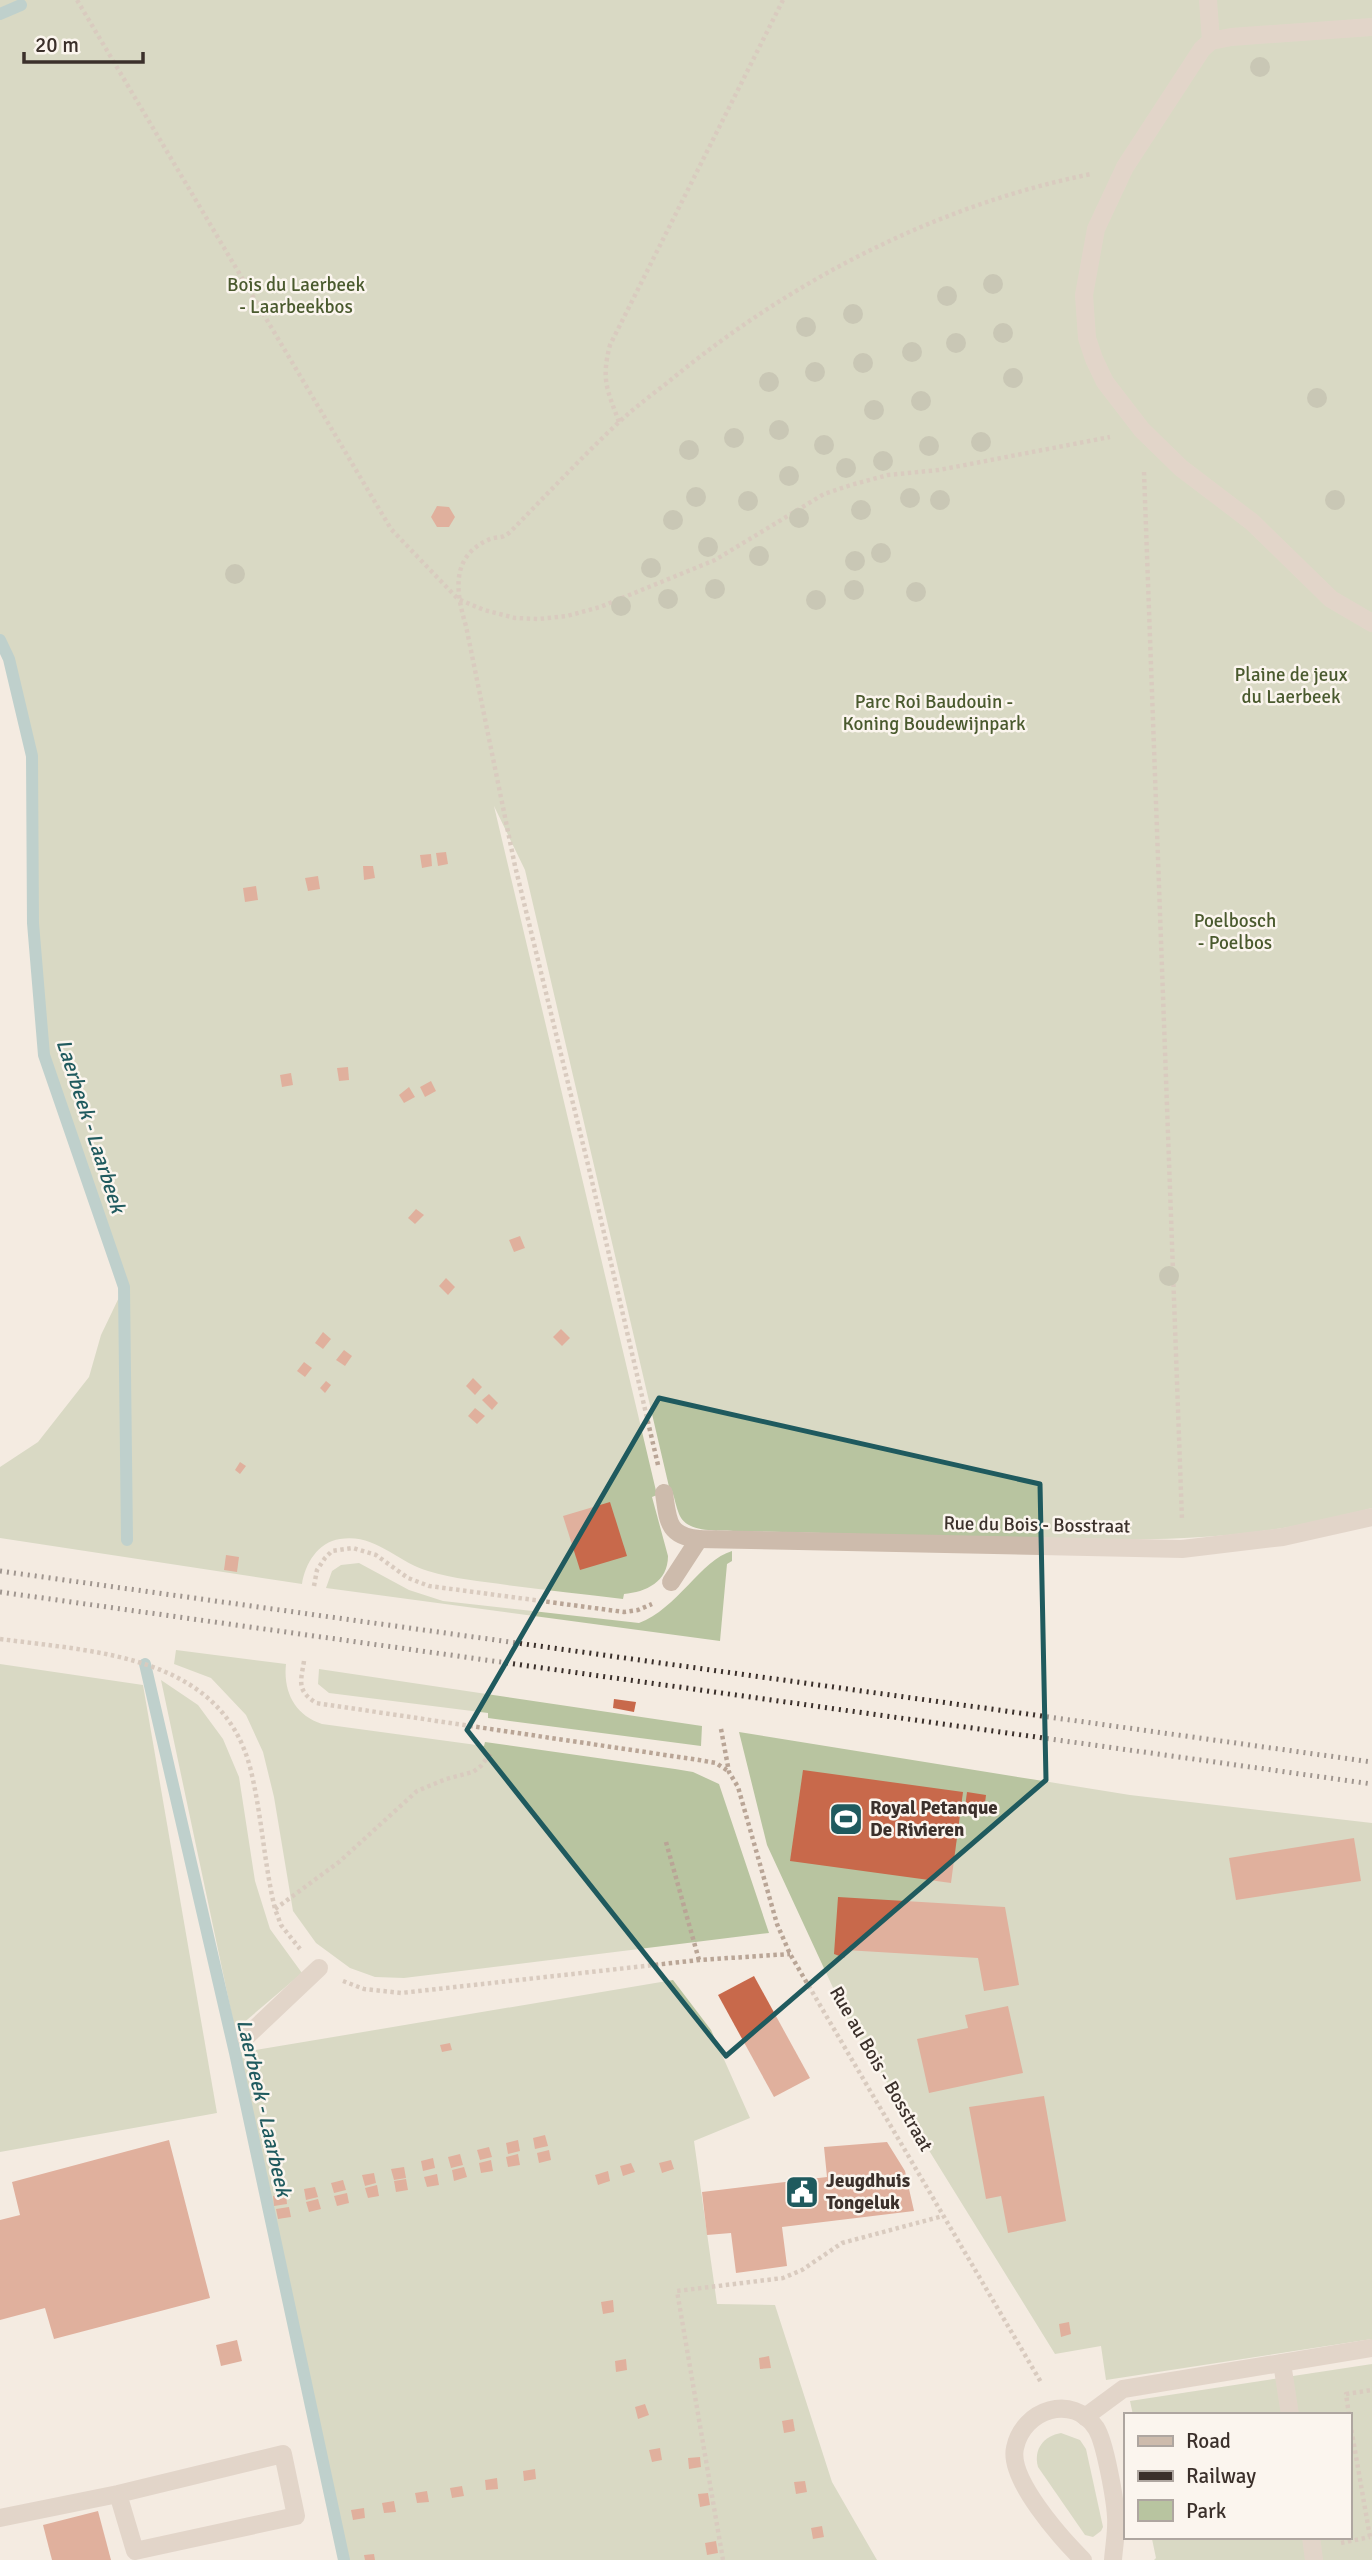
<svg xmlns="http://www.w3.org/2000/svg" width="1372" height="2560" viewBox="0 0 1372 2560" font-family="Signika,sans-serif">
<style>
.green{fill:#b8c4a0}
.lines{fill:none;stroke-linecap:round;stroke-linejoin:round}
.stream{stroke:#7fb0b2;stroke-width:12}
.building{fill:#c8694b}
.path{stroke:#b9a596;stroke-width:4.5;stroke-dasharray:3.5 3.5;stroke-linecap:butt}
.service{stroke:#cdbbac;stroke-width:18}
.minor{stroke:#cdbbac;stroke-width:18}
.rail{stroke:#3b302b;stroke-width:5;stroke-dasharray:2 5;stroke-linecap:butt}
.tree{fill:#969b7f}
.marked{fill:none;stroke:#1f5a5e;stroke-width:5;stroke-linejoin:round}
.labels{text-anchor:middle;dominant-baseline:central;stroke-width:5;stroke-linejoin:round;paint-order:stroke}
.park-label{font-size:19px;fill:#4a5a2e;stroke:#fbf5ee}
.street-label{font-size:19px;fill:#3b302b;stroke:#fbf5ee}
.poi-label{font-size:19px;font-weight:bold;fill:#3b302b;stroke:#fbf5ee;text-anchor:start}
.water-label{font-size:21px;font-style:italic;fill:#1f5a5e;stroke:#fbf5ee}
</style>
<rect width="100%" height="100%" fill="#f4ebe1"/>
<g class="green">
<path d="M0 0H1372V1508C1252 1544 1126 1541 1002 1538 914 1536 825 1533 736 1531 719 1530 687 1534 679 1514 676 1507 675 1499 672 1491H670L525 870 494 806 657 1495 652 1497 668 1556C668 1582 646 1592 624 1594L623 1599C584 1594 545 1590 507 1585 480 1581 454 1579 428 1571 397 1562 375 1533 340 1539 318 1542 305 1564 302 1584L0 1538V1467L38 1442 89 1377 101 1335 124 1287 44 1055 33 923 32 756 9 659 0 640Z"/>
<path d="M732 1551V1561L727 1564 720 1641 326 1588 332 1571 341 1565 359 1563 409 1590 443 1601 639 1623C677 1609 701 1560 732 1551Z"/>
<path d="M176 1650 286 1664C283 1692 295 1715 322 1724L484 1746 485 1742 675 1769 693 1772 719 1784 769 1933 404 1978 375 1977 350 1968 316 1943 293 1911 274 1797 263 1752 246 1715 211 1678 174 1664Z"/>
<polygon points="0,1664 143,1685 217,2113 0,2152"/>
<polygon points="319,1669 702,1726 701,1746 488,1718 488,1713 329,1693 318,1684"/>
<polygon points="161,1680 198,1705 223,1739 239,1777 255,1881 270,1929 302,1973 235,2030"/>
<polygon points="739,1732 1130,1795 1372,1823 1372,2339 1106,2380 1101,2346 1055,2354 847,2018 767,1845"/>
<polygon points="673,1980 711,2030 750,2118 694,2141 717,2304 775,2305 832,2482 877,2560 349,2560 238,2053"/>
<polygon points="1372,2364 1372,2560 1154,2560 1156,2558 1152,2539 1157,2537 1349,2537 1349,2415 1133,2415 1130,2401"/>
<path d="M1061 2433 1080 2440 1086 2449 1103 2527 1101 2531 1093 2537 1085 2535 1038 2467C1033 2449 1044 2436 1061 2433Z"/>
</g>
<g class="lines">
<g class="stream">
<polyline points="0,14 21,5"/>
<polyline points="0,640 9,659 32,756 33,923 44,1055 124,1287 127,1540"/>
<polyline points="145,1664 235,2053 344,2560"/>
</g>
</g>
<g class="building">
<polygon points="437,506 449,507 455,517 449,527 437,527 431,517"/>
<polygon points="446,852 448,864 438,866 436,853"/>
<polygon points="431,854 432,866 422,868 420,855"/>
<polygon points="363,866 373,866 375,878 364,880"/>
<polygon points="318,876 320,889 308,891 305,878"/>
<polygon points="256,886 258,900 245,902 243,888"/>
<polygon points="348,1067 349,1080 339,1081 337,1068"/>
<polygon points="291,1073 293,1085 282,1087 280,1075"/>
<polygon points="431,1081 436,1091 425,1097 420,1087"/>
<polygon points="409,1087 415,1097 404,1103 399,1095"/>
<polygon points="416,1209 424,1215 415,1224 408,1218"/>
<polygon points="520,1236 525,1248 514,1252 509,1240"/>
<polygon points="446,1278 455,1287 448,1295 439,1286"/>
<polygon points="561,1329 570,1338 562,1346 553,1337"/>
<polygon points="323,1332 331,1339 323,1349 315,1343"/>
<polygon points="344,1350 352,1356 345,1366 336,1360"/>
<polygon points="304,1362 312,1368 305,1377 297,1371"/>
<polygon points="473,1378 482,1387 475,1395 466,1386"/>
<polygon points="326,1381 331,1385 325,1393 320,1388"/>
<polygon points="489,1394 498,1403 492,1410 482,1400"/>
<polygon points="475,1408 485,1416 477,1424 468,1416"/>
<polygon points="240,1462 246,1466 240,1474 235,1470"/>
<polygon points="610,1502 627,1556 580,1570 563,1516"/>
<polygon points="226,1555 239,1557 237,1572 224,1570"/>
<polygon points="614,1699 636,1702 634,1712 613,1708"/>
<polygon points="803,1770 963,1792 951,1883 790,1861"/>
<polygon points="967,1792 986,1795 984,1811 965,1807"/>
<polygon points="1354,1838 1361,1881 1236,1900 1229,1858"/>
<polygon points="838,1897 1005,1907 1019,1985 984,1991 978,1958 845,1950 845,1958 834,1954"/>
<polygon points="754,1976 810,2078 774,2097 718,1995"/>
<polygon points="1008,2006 1023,2073 929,2093 917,2039 968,2028 965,2015"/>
<polygon points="450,2043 452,2050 442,2052 440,2045"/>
<polygon points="1044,2096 1066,2221 1008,2233 1001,2196 986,2199 969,2107"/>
<polygon points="545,2135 548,2146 535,2149 533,2138"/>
<polygon points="169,2140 210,2298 54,2339 45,2308 0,2320 0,2220 20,2215 12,2182"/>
<polygon points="518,2140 520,2151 508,2154 506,2143"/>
<polygon points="887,2142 905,2171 914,2211 782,2227 787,2266 736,2273 731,2233 707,2235 702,2192 827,2177 824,2147"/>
<polygon points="489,2147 492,2157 480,2160 477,2150"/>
<polygon points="549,2150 551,2160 539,2163 537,2153"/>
<polygon points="460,2154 463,2165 451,2168 448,2157"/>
<polygon points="518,2154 520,2165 508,2167 506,2157"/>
<polygon points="433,2158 435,2168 423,2171 421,2161"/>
<polygon points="491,2160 493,2171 481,2173 479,2163"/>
<polygon points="671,2160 674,2169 662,2173 659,2163"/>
<polygon points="631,2163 635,2172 623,2176 620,2166"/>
<polygon points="404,2167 406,2178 394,2180 391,2169"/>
<polygon points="464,2167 467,2177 454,2181 452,2170"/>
<polygon points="608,2171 610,2181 598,2185 595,2175"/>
<polygon points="374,2173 376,2183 365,2186 362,2175"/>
<polygon points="437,2174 439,2185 427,2187 424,2177"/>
<polygon points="406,2179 408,2190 396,2192 394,2181"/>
<polygon points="343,2180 346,2190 334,2193 331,2183"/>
<polygon points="377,2185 379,2196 368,2198 365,2188"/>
<polygon points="315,2187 318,2197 306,2200 304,2189"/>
<polygon points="347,2193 349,2203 337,2206 334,2196"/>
<polygon points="286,2194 287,2204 274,2206 273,2196"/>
<polygon points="318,2199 321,2209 309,2212 306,2202"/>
<polygon points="289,2207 291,2217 278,2219 276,2209"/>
<polygon points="613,2300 614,2312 603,2314 601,2302"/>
<polygon points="1069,2322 1071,2334 1061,2337 1059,2324"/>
<polygon points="237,2340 242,2361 221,2366 216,2345"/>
<polygon points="769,2356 771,2368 760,2369 759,2358"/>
<polygon points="626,2359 627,2370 616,2372 615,2361"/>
<polygon points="645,2404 649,2415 638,2419 635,2407"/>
<polygon points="793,2419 795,2431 784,2433 782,2421"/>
<polygon points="660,2448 662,2460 652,2462 649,2450"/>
<polygon points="700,2457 701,2467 689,2469 688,2458"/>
<polygon points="535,2469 536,2479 524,2481 523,2471"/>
<polygon points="497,2478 498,2489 486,2490 485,2480"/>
<polygon points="805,2481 807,2492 796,2494 794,2482"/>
<polygon points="462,2486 464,2496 452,2498 450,2488"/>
<polygon points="427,2491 429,2502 417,2503 415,2493"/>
<polygon points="708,2493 710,2505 700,2507 698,2494"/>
<polygon points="394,2501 396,2512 384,2513 382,2503"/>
<polygon points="364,2508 365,2518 353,2520 351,2510"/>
<polygon points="98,2511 111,2560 52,2560 43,2525"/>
<polygon points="822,2526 824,2537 813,2539 811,2528"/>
<polygon points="716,2541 718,2553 707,2555 705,2543"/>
<polygon points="374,2554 375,2560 365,2560 364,2555"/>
</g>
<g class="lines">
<g class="path">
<polyline points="77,0 391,529 458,599 484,610 515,618 539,619 567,616 600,607 715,560 824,494 851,485 888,475 939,470 1110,437"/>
<path d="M619 422C607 389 601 380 610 345L783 0"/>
<polyline points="1144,472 1182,1520"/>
<path d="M658 1465 591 1177 515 866 466 626C456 593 450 557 488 540 493 537 500 538 504 536 509 534 513 529 517 525 550 491 583 456 618 423 633 409 650 396 667 383 790 281 934 206 1091 174"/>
<polyline points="314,1586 317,1570 325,1558 332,1551 353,1548 376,1555 408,1578 429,1586 624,1612 638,1610 652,1604"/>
<path d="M0 1639C97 1652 223 1655 251 1771 262 1817 264 1863 275 1909L281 1925 300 1949"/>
<path d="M304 1661C301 1681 296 1690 316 1703L699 1760 716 1763 728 1771"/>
<polyline points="721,1729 729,1772 738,1787 777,1924 790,1954 1042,2384"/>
<polyline points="666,1842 699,1960"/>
<polyline points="275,1909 339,1862 417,1791 446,1779 473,1772 481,1766 490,1754"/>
<polyline points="343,1981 364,1989 401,1993 699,1960 790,1954"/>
<polyline points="1349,2415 1346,2394 1372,2390"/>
<polyline points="1349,2416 1370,2537"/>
<polyline points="1341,2543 1370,2537"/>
<polyline points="723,2560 677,2291 783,2278 802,2270 842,2243 943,2216"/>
</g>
<g class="service">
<polyline points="1208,0 1211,41"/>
<polyline points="1372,27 1231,37 1211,41 1202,49 1125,167 1096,229 1084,295 1087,338 1094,359 1105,382 1142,430 1181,468 1252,522 1331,599 1372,623"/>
<polyline points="246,2037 319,1968"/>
<polyline points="1282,2363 1290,2415"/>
<polyline points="1085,2417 1123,2389 1372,2348"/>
<polyline points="0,2518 118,2494 283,2454 296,2516 135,2551 118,2494"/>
<polyline points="1311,2537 1314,2560"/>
</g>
<g class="minor">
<path d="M664 1493C668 1520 667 1536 699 1539L1182 1549 1283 1537 1372 1517"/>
<polyline points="671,1582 699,1539"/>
<path d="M1083 2560C1061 2538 1008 2479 1015 2448 1023 2409 1073 2393 1096 2428 1105 2442 1115 2499 1116 2517 1117 2531 1114 2546 1113 2560"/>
</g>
<g class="rail">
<polyline points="0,1571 1372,1762"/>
<polyline points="0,1592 1372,1784"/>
</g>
</g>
<g class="tree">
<circle cx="1260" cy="67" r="10"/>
<circle cx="993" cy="284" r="10"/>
<circle cx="947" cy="296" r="10"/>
<circle cx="853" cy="314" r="10"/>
<circle cx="806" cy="327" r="10"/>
<circle cx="1003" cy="333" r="10"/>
<circle cx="956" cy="343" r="10"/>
<circle cx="912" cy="352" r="10"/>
<circle cx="863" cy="363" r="10"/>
<circle cx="815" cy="372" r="10"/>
<circle cx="1013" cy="378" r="10"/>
<circle cx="769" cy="382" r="10"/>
<circle cx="1317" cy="398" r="10"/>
<circle cx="921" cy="401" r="10"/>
<circle cx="874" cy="410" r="10"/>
<circle cx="779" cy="430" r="10"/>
<circle cx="734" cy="438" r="10"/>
<circle cx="981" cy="442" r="10"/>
<circle cx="824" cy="445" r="10"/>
<circle cx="929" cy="446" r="10"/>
<circle cx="689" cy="450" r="10"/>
<circle cx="883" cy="461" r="10"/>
<circle cx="846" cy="468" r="10"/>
<circle cx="789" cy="476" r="10"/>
<circle cx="696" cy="497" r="10"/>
<circle cx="910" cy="498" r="10"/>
<circle cx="940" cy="500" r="10"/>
<circle cx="1335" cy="500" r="10"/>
<circle cx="748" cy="501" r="10"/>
<circle cx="861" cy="510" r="10"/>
<circle cx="799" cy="518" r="10"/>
<circle cx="673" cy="520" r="10"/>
<circle cx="708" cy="547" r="10"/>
<circle cx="881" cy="553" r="10"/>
<circle cx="759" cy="556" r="10"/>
<circle cx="855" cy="561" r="10"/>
<circle cx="651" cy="568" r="10"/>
<circle cx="235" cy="574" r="10"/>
<circle cx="715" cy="589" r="10"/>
<circle cx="854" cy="590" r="10"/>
<circle cx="916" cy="592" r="10"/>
<circle cx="668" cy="599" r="10"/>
<circle cx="816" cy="600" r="10"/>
<circle cx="621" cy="606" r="10"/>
<circle cx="1169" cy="1276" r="10"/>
</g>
<path d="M0 0H1372V2560H0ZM659 1398 1040 1484 1046 1780 726 2056 467 1730Z" fill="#f4ebe1" fill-opacity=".55" fill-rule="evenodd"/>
<path class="marked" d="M659 1398 1040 1484 1046 1780 726 2056 467 1730Z"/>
<defs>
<g id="stadium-square" transform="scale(1.75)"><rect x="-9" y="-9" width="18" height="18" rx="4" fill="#1f5a5e" stroke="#fbf5ee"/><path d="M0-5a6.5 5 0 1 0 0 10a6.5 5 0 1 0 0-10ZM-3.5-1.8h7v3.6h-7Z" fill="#fff"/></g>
<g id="civic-square" transform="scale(1.75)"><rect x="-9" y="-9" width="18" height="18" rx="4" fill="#1f5a5e" stroke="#fbf5ee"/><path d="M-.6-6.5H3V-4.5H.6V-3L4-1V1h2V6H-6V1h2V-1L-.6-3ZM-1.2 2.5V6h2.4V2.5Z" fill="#fff"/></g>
</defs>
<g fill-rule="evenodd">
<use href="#stadium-square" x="846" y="1819"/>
<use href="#civic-square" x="802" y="2192"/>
</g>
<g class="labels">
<g class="park-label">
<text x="296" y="285">Bois du Laerbeek<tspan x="296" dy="22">- Laarbeekbos</tspan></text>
<text x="1291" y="675">Plaine de jeux<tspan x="1291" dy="22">du Laerbeek</tspan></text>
<text x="934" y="702">Parc Roi Baudouin -<tspan x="934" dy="22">Koning Boudewijnpark</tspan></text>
<text x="1235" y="921">Poelbosch<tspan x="1235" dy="22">- Poelbos</tspan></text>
</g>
<g class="street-label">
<text transform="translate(1037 1525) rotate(1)">Rue du Bois - Bosstraat</text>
<text transform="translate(881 2069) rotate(60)">Rue au Bois - Bosstraat</text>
</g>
<g class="poi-label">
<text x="870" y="1808">Royal Petanque<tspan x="870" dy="22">De Rivieren</tspan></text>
<text x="826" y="2181">Jeugdhuis<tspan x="826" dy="22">Tongeluk</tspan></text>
</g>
<g class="water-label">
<text transform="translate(91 1126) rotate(72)">Laerbeek - Laarbeek</text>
<text transform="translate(264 2108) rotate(77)">Laerbeek - Laarbeek</text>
</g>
</g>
<rect x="1124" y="2413" width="228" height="126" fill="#fbf5ee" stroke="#aea6a0" stroke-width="2"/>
<rect x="1138" y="2436" width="35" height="10" fill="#cdbbac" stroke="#aea6a0" stroke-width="2"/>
<text x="1186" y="2448" font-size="21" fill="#3b302b">Road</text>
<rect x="1138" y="2471" width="35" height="10" fill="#3b302b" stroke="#aea6a0" stroke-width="2"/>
<text x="1186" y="2483" font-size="21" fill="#3b302b">Railway</text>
<rect x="1138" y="2500" width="35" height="21" fill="#b8c4a0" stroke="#aea6a0" stroke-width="2"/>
<text x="1186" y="2518" font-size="21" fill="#3b302b">Park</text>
<path d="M24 52v10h119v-10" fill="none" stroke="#3b302b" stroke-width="3.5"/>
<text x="35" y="52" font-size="21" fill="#3b302b" stroke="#fbf5ee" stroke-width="5" paint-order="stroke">20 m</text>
</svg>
